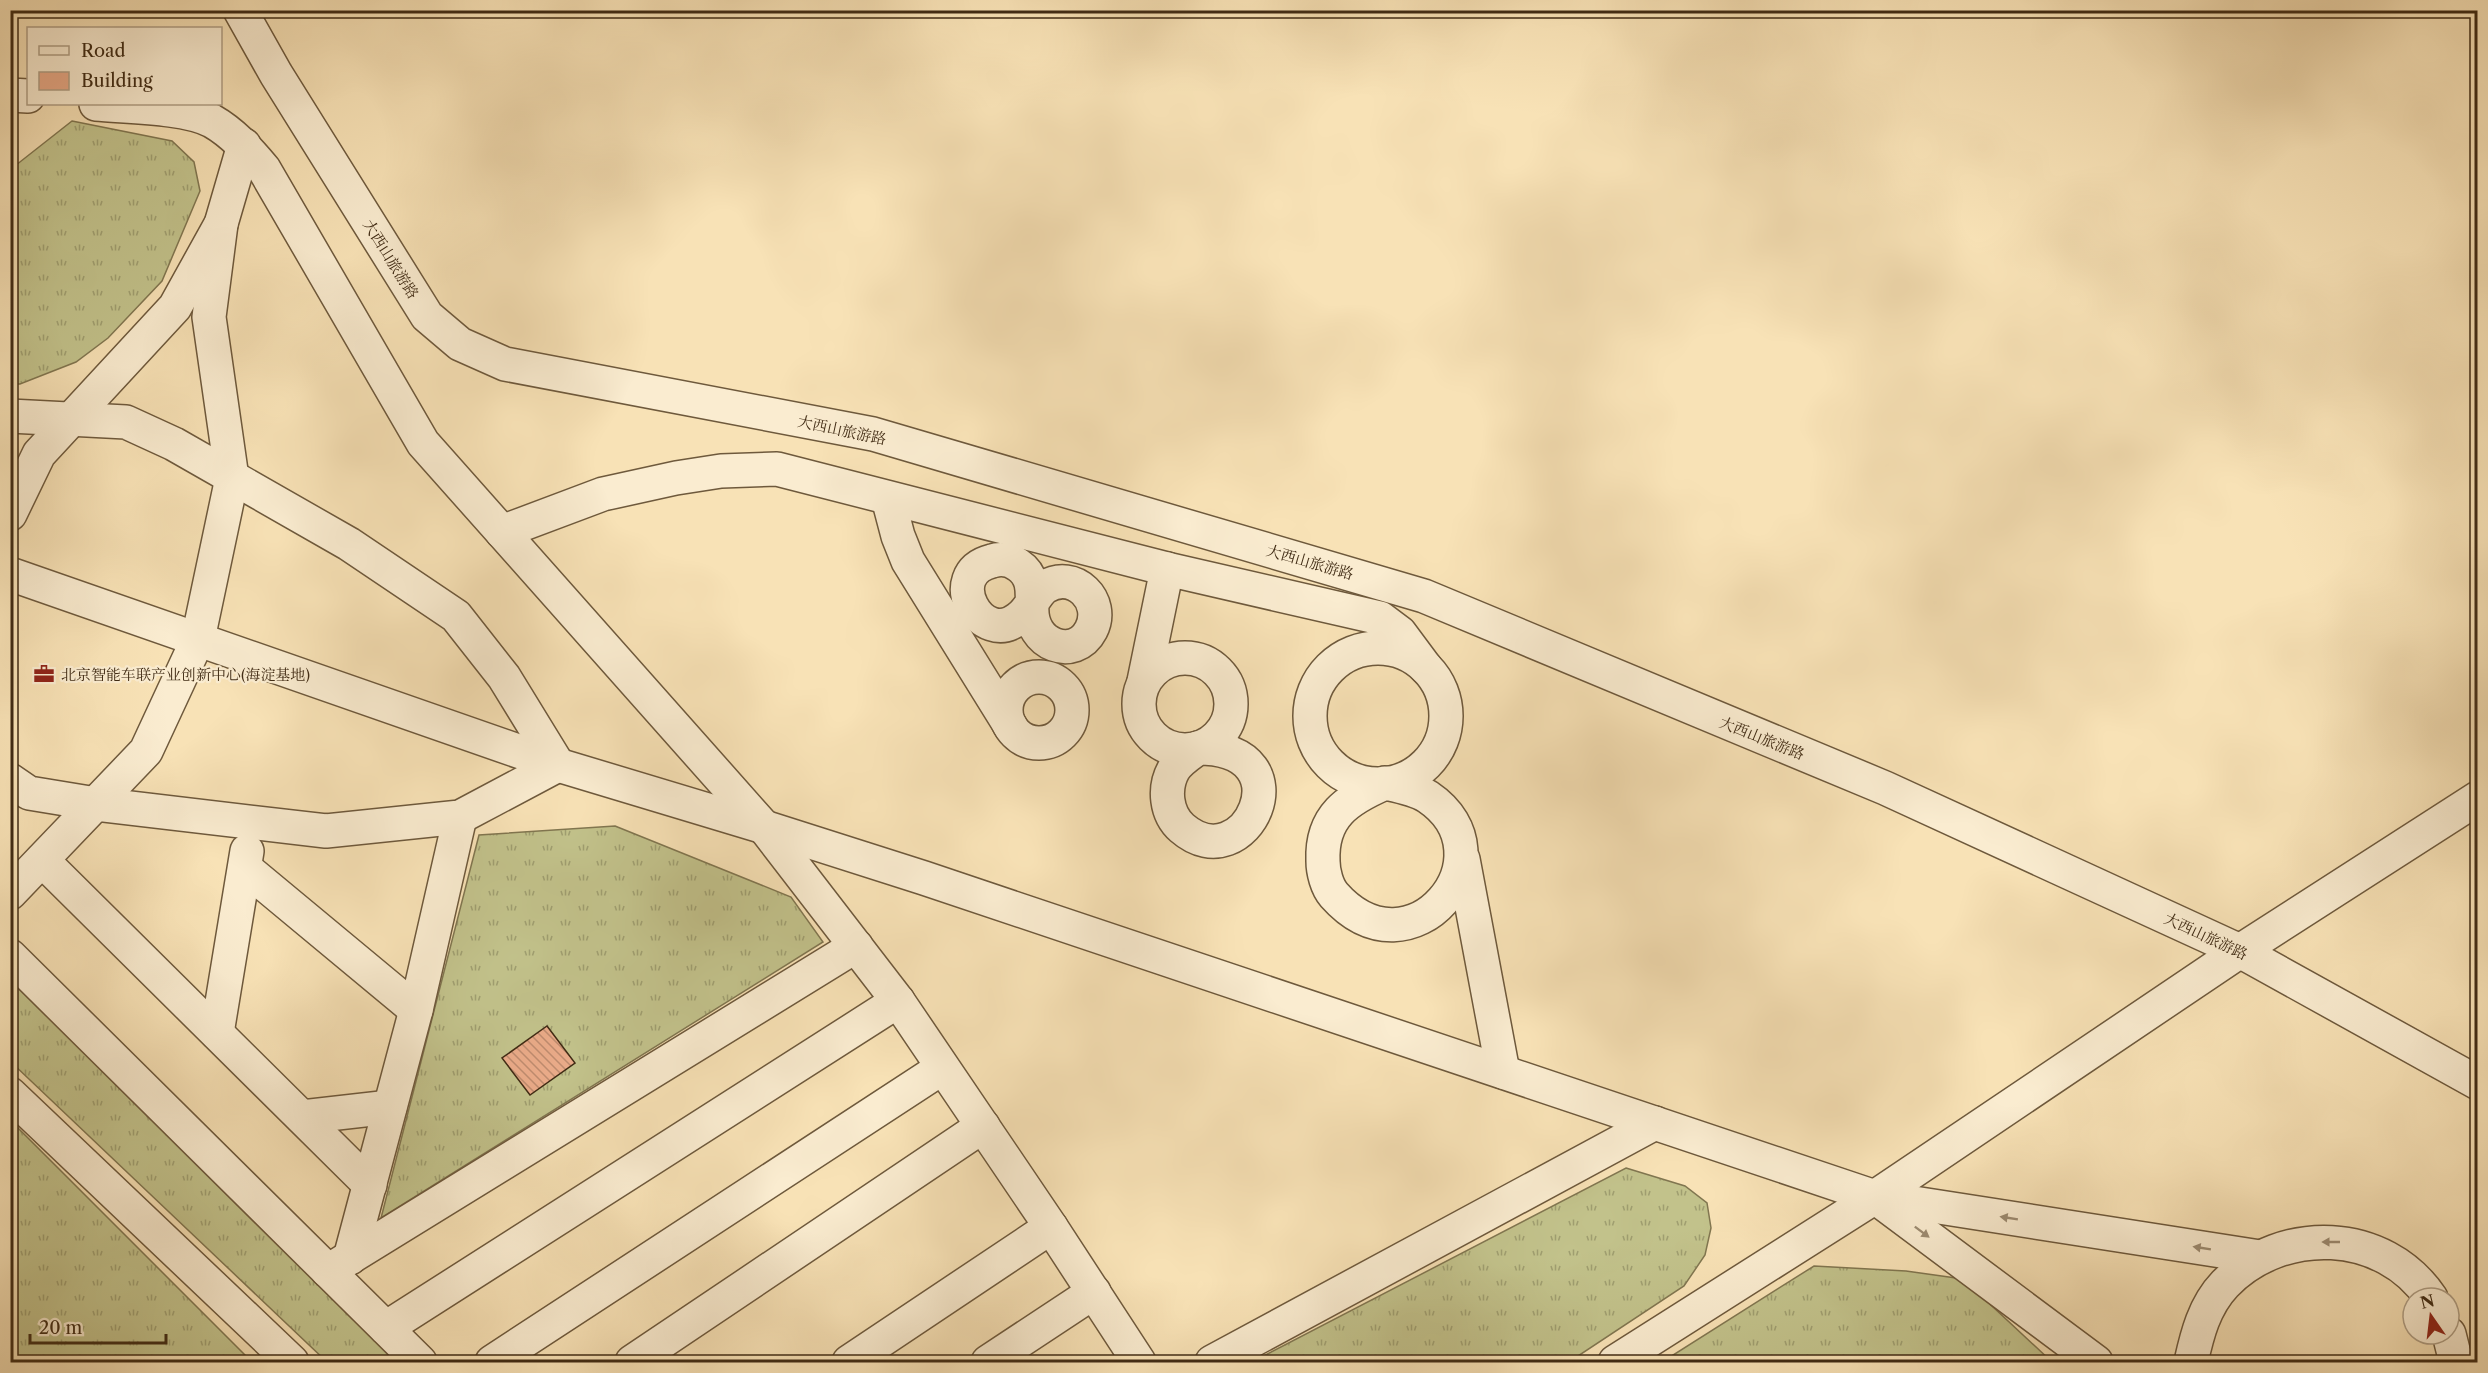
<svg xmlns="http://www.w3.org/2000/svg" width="2488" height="1373" viewBox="0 0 2488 1373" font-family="'Libre Caslon Text','Noto Serif SC',serif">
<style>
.grass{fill:url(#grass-tufts);stroke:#817650;stroke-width:1.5}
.building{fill:url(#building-back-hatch);stroke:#402b14;stroke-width:1.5}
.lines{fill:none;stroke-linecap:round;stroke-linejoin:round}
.minor-casing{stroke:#6e593c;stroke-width:36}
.minor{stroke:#faecd0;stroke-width:33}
.oneway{fill:#9d8c72}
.labels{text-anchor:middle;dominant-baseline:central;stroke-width:4.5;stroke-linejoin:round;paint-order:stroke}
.street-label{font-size:15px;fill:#402b14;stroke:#faecd0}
.poi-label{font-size:15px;fill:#402b14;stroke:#faecd0;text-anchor:start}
</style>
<defs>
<pattern id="grass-tufts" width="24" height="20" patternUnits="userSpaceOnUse" patternTransform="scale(1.5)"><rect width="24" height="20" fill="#c2c28b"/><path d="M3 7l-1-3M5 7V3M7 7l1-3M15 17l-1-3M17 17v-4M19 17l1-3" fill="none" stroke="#9f9e70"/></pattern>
<pattern id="building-back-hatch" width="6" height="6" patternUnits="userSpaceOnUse" patternTransform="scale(1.5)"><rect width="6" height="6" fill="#e9aa88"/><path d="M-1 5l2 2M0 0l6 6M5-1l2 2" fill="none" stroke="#be8b6e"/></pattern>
</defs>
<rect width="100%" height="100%" fill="#f8e2b6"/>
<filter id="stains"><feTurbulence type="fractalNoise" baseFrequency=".00333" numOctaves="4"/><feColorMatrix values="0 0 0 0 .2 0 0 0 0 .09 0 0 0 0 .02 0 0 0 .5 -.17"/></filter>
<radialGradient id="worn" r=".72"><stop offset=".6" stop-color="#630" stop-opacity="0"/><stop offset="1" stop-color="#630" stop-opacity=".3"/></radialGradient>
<g class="grass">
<polygon points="72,121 172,141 194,162 200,191 162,281 108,338 76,362 20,384 11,384 11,169"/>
<polygon points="615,826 791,897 823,942 381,1218 479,835"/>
<polygon points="10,978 401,1362 327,1362 11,1062"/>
<polygon points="10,1120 252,1362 11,1362"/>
<polygon points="1626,1168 1685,1186 1707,1203 1711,1228 1705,1255 1684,1286 1569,1362 1252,1362"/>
<polygon points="1814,1266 1906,1271 1963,1279 2052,1362 1662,1362"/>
</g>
<polygon class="building" points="547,1026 575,1063 530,1095 502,1058"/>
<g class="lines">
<g class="minor-casing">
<g id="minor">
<polyline points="240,10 276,74 427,316 460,344 505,364 873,434 1424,596 1885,788 2240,951 2478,1083"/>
<polyline points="10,95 28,96"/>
<path d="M96 104C128 107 185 107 212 121 233 133 249 151 264 169L423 443 764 827 898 1001 1051 1227 1139 1362"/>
<polyline points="10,416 126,422 174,444 349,544 456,616 504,677 558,765 460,817 326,831 96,804 29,793 10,780"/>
<polyline points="888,498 898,536 908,561 1011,727"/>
<polyline points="10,514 39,454 175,307 221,224 244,145"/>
<polyline points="502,532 603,494 676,478 721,471 777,469 1167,569 1380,618 1400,633 1426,668"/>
<polyline points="10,574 558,765 764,827 924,878 1875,1197 2260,1257"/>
<path d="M1032 606C1029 646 1075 661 1091 630 1106 601 1074 569 1045 587 1035 594 1031 609 1019 618 981 649 940 574 992 561 1001 558 1011 560 1018 565 1033 575 1033 590 1032 606"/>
<circle cx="1378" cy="716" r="68"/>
<circle cx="1185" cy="704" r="46"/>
<circle cx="1039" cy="710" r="33"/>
<polyline points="1144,681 1167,569"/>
<path d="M1198 748C1310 748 1245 883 1182 828 1166 814 1163 788 1174 769 1180 760 1190 754 1198 748Z"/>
<path d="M1385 783C1399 786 1416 789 1428 797 1515 856 1411 982 1334 895 1327 887 1323 872 1323 861 1321 816 1348 799 1385 783Z"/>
<polyline points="1463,859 1503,1072"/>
<polyline points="42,860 370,1185"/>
<polyline points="245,868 416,1010"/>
<polyline points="10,893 146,751 198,639 232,478 209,317 221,224"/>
<polyline points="10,956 420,1362"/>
<polyline points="217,1033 247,851"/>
<polyline points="10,1094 292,1362"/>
<polyline points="302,1117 390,1107"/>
<polyline points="1879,1200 2096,1362"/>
<polyline points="350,1258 416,1010 460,817"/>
<polyline points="328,1271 856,946"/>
<polyline points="386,1328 898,1001"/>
<polyline points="2449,1334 2456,1362"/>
<polyline points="492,1362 942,1068"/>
<polyline points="632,1362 983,1126"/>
<polyline points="849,1362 1051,1227"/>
<polyline points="988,1362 1094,1292"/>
<polyline points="1212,1362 1655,1123"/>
<polyline points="1615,1362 1875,1197 2240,951 2478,798"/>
<path d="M2191 1362C2197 1335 2204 1306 2225 1284 2282 1225 2384 1228 2431 1298"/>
</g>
</g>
<use href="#minor" class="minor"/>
</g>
<defs><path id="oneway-solid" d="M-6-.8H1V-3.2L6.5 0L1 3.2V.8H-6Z" transform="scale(1.5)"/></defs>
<g class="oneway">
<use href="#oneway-solid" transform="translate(2009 1218) rotate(-171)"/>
<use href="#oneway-solid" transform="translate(1922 1232) rotate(37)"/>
<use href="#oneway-solid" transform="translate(2331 1242) rotate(-180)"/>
<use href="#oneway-solid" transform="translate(2202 1248) rotate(-171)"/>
</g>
<defs>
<g id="office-bare" transform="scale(1.62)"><path d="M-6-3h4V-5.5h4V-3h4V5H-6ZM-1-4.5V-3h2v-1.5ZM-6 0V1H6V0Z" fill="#8f2418" stroke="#faecd0" stroke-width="2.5" paint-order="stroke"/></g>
</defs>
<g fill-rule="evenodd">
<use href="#office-bare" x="44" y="674"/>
</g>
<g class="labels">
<g class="street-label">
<text transform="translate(391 259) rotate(58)">大西山旅游路</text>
<text transform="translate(842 430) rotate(12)">大西山旅游路</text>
<text transform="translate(1310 562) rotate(16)">大西山旅游路</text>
<text transform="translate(1762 738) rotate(22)">大西山旅游路</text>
<text transform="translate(2206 936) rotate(25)">大西山旅游路</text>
</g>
<g class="poi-label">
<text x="61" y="674">北京智能车联产业创新中心(海淀基地)</text>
</g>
</g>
<rect width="2488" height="1373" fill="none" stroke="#f8e2b6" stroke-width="36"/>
<rect x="12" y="12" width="2464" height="1349" fill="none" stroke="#402b14" stroke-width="3"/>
<rect x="18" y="18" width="2452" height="1337" fill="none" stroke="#402b14" stroke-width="1.5"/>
<rect x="27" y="27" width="195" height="78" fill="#faecd0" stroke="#b09f85" stroke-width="1.5"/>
<rect x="39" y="46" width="30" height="9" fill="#faecd0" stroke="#b09f85" stroke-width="1.5"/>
<text x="81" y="57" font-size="18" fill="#402b14">Road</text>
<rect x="39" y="72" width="30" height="18" fill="#e9aa88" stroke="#b09f85" stroke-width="1.5"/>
<text x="81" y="87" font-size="18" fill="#402b14">Building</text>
<g transform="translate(2431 1316) rotate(346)"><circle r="28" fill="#faecd0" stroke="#b09f85" stroke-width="1.5"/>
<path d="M0-4.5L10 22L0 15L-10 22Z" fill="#8f2418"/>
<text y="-9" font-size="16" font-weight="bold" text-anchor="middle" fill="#402b14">N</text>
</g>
<path d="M30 1334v9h136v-9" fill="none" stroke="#402b14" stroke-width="3"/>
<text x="39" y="1334" font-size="18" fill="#402b14" stroke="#faecd0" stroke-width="4.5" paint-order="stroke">20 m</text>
<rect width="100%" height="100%" filter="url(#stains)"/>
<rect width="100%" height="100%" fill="url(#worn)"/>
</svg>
